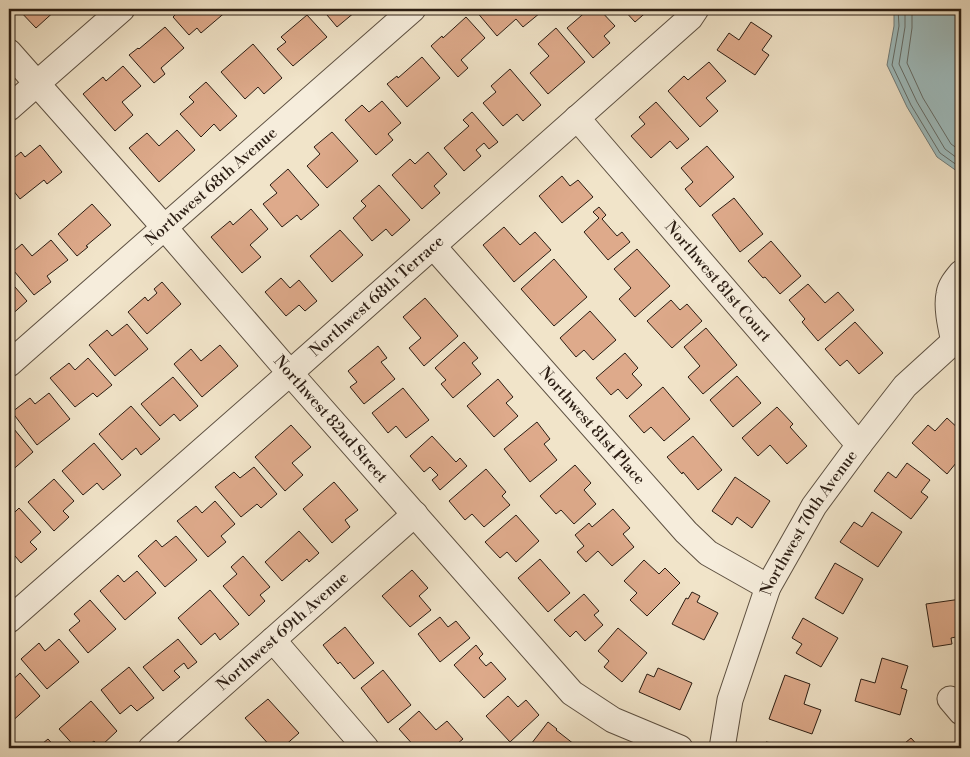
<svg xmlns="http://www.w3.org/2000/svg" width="970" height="757" viewBox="0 0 970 757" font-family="'Libre Bodoni',serif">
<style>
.water{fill:#9ebcbe;stroke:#707c7a}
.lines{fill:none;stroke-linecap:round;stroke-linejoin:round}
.shore{stroke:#646c68;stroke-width:1}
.building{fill:#deaa8b;stroke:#2b1d13}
.minor-casing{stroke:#5c4f40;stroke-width:27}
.minor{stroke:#f6eddc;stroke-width:25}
.labels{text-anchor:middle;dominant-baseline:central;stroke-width:5;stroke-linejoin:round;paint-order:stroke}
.street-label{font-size:16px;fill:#2b1d13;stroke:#f6eddc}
</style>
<rect width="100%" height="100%" fill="#f1e4c9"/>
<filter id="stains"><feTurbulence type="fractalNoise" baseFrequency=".004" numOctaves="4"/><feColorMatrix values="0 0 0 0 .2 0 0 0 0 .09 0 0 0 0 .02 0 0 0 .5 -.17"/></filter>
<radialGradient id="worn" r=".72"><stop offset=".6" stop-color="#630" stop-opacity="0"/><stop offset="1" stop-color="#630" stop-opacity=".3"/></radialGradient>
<polygon class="water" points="894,9 961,9 961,174 937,157 907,107 887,65 894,26"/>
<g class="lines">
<g class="shore">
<polyline points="898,9 899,26 892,65 911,105 940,153 961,168"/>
<polyline points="905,9 905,27 899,64 917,102 945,149 961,161"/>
<polyline points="912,9 912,28 907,63 923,98 951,144 961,151"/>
</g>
</g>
<g class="building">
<polygon points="18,9 57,9 36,28"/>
<polygon points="181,9 183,11 186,9 227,9 228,10 201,33 197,28 189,35 173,17"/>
<polygon points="322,9 351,9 355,12 337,27"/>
<polygon points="479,9 536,9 540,13 523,27 516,19 497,36 476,11"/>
<polygon points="589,9 599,9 615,26 604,36 610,43 593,58 567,28"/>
<polygon points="623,9 650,9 635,22"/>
<polygon points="307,15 327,37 293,66 277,49 286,42 281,37"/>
<polygon points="466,17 485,38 461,60 468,68 458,77 431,46 442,36 443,38"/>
<polygon points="751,22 772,36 762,50 769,55 755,75 717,50 729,33 739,40"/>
<polygon points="165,27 184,48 161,68 165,74 154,83 129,55 138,48 139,49"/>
<polygon points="556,28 585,62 548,94 530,73 549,56 538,44"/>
<polygon points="253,44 282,78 264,94 258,87 245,99 221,72"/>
<polygon points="422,57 440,78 407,107 387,84 397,76 398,78"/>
<polygon points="709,62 726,81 706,98 718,111 700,127 668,91 684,76 688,80"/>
<polygon points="123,66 141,86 122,102 133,115 115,131 83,94 103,77 106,81"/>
<polygon points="510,69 541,105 523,121 517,114 503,126 483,103 496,92 491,86"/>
<polygon points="206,82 237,116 220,131 214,124 201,137 180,114 194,102 189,97"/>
<polygon points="382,101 401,123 388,134 393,140 376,155 345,120 362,105 369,112"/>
<polygon points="656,102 689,139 677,149 670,141 651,158 631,136 645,124 639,117"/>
<polygon points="472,112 498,142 489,149 484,143 476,150 481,156 464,171 444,148 469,126 463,120"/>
<polygon points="177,130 195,150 159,182 129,148 147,133 159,146"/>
<polygon points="332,132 358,161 327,188 307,166 320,154 314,147"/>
<polygon points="40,145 62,172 47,184 44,180 20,199 9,185 9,181 12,179 9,175 9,162 21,152 25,157"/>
<polygon points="707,146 734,177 700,207 685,189 693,182 681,168"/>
<polygon points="428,152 447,174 434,186 440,193 422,209 392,175 410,159 415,164"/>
<polygon points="288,169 319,205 301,220 297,215 282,227 263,204 277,193 270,185"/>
<polygon points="562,176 570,186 578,180 593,197 562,223 539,196"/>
<polygon points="379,185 410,220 392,236 386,229 372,241 353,218 366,206 361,201"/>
<polygon points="734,198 763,234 740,252 712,215"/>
<polygon points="92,204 111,225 86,246 88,247 77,256 58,234"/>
<polygon points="599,207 606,215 602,219 617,236 622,232 630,242 608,260 584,232 599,218 593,212"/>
<polygon points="251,209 268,229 250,245 261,257 242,273 211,237 230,221 233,225"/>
<polygon points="504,227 520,245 535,232 551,250 514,282 483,245"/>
<polygon points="340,230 363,255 332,282 310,256"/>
<polygon points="51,240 68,260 47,276 51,282 34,295 9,265 9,255 22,244 32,256"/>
<polygon points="771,241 801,276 780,294 765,277 763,278 748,261"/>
<polygon points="637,249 670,286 635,317 619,299 631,288 614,269"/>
<polygon points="554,259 587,297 554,326 521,289"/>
<polygon points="281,278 290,288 299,280 317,301 305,311 299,305 286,316 265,292"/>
<polygon points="9,280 27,301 9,317"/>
<polygon points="162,282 181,304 147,334 128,312 145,297 148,301 157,293 154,289"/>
<polygon points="808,284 825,303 838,292 854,310 818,341 802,322 805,319 789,300"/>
<polygon points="425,298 458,336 424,366 409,348 421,338 403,317"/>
<polygon points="671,300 680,310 687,304 702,321 672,348 647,321"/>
<polygon points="590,311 616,340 593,360 584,350 576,357 560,338"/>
<polygon points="855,322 883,353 859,374 847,360 840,366 825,349"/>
<polygon points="127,324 148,349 115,376 89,345 107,330 112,336"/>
<polygon points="706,328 737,365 703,394 688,377 700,366 684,347"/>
<polygon points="464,342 478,358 472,363 481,374 453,398 441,384 446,380 435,368"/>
<polygon points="220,345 238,366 202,397 174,364 191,349 201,361"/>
<polygon points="378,346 387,358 381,362 395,379 364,404 350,387 357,382 348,371"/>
<polygon points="625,353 638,368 632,374 642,385 627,399 618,389 611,395 596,378"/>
<polygon points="88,358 112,385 97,397 93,393 75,407 50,378 69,363 75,370"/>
<polygon points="737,376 761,403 733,427 710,400"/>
<polygon points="173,377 198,406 180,421 174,414 160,426 141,404"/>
<polygon points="498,379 513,397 506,403 518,416 494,437 467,406"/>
<polygon points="663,387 690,419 664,441 651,427 644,433 629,416"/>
<polygon points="403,388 429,420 406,438 396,426 388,433 372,413"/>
<polygon points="49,393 70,419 37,445 12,412 30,398 35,404"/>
<polygon points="131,406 160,439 141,455 136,448 122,460 99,434"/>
<polygon points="777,407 793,424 790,427 807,446 787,464 770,445 758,456 742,438"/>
<polygon points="947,418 961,431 961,446 958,450 961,453 961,457 947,474 912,443 928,425 935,431"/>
<polygon points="537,422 550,439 544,444 557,460 530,482 504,449"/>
<polygon points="9,423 33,452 9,473"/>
<polygon points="291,425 311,447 292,463 303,475 285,491 255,457"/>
<polygon points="432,436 456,462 460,458 467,466 440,490 432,480 438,475 430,467 424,472 410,456"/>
<polygon points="693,436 722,470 698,490 683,472 682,474 667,457"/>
<polygon points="94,443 121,475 103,490 97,483 83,495 62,471"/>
<polygon points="907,463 930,480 921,492 928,497 911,519 874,491 888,472 896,478"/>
<polygon points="575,465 591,483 584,490 596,504 574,524 561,510 556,514 540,496"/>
<polygon points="254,467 277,494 261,508 257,504 241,517 215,487 234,472 240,478"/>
<polygon points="486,469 506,492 502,496 510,505 484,527 472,514 465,520 449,501"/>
<polygon points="735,477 770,501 752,528 737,517 732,525 712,511"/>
<polygon points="54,479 74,501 63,511 69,517 54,531 28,502"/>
<polygon points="334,482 358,510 345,520 350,527 332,543 303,509"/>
<polygon points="215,501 235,524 221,536 226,542 208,557 177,521 196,506 202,513"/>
<polygon points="19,508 41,532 30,542 37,549 21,563 9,549 9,518"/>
<polygon points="613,509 630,528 623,534 634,547 612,566 598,551 586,562 577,552 584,546 575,535 589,523 592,527"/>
<polygon points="872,512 902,532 878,567 840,542 854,522 862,527"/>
<polygon points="516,515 539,541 516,562 507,552 500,558 485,542"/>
<polygon points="299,531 319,553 309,562 307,559 282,581 265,562"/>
<polygon points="176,536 197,560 165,587 138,556 156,540 162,547"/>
<polygon points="243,556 270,587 260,595 265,601 249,616 223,586 237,574 231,567"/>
<polygon points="540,559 570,593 548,612 518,578"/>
<polygon points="644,560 659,574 665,568 680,583 647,616 630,600 637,593 624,581"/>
<polygon points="835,563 863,579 843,614 815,598"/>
<polygon points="412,570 428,588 419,596 431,610 410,627 382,596"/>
<polygon points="137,571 156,593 125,620 100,591 118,575 124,582"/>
<polygon points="210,590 239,624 220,640 215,633 201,645 178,618"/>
<polygon points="692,592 700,596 697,602 718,613 704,640 672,624 686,598 688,599"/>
<polygon points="584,594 599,611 594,615 603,625 585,641 576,631 570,637 554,620"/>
<polygon points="961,599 961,636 951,638 952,644 933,647 926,604"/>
<polygon points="90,600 116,629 88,653 69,630 80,621 74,614"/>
<polygon points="440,617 448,627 456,621 470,638 440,662 418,634"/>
<polygon points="803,618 838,638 821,667 796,653 802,644 792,638"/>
<polygon points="345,627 374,663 354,679 340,662 338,664 323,645"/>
<polygon points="618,628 647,653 622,682 604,667 609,661 598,651"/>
<polygon points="59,639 79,662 47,689 21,659 39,643 45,651"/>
<polygon points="178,639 197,662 188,669 184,663 174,671 180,677 163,691 143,667"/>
<polygon points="476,645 483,654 479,658 486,666 491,662 506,679 484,698 454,665"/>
<polygon points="882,658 908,666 901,688 907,690 900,715 855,701 861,679 875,683"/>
<polygon points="129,667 154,698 137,711 131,705 120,714 101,690"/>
<polygon points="658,668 692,683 680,710 639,692 647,674 654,677"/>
<polygon points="383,670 411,705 388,723 361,688"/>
<polygon points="20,673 40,696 9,724 9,683"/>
<polygon points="785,675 810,684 804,704 821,710 812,734 769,719"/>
<polygon points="508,696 518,707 526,700 539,715 510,742 486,716"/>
<polygon points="268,699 299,733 282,748 272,748 245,718"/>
<polygon points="91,701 117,731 100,747 94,741 85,748 76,748 59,729"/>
<polygon points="419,711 436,730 447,721 463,739 452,748 414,748 415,747 399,729"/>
<polygon points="548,722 557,729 556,730 579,748 528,748"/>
<polygon points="911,738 920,748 899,748"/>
<polygon points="48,739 56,748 37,748"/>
<polygon points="766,742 800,748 765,748"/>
</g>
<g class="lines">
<g class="minor-casing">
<g id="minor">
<path id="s1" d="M9 52 164 227 290 373 572 693 613 720 680 748"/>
<polyline points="9,108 122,9"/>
<path id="s2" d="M577 118 859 445"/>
<path id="s3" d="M433 246 686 532 708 553 768 587"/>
<path d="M954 342C951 328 946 308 949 294 950 286 956 279 961 273"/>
<path id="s4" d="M9 364 413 9"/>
<path id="s5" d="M9 620 290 373 690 18 696 9"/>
<polyline points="273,640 366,748"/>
<polyline points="950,699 961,712"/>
<path id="s6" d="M151 748 415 514"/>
<path id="s7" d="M722 748 730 700 768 587 814 506 859 445 905 386 961 335"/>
</g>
</g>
<use href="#minor" class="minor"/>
</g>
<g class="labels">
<g class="street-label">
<text stroke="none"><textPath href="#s4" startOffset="269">Northwest 68th Avenue</textPath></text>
<text stroke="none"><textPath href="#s2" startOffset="216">Northwest 81st Court</textPath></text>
<text stroke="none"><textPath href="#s5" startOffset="490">Northwest 68th Terrace</textPath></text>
<text stroke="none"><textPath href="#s1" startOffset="488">Northwest 82nd Street</textPath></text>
<text stroke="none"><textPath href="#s3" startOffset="240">Northwest 81st Place</textPath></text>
<text stroke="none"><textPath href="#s7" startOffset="244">Northwest 70th Avenue</textPath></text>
<text stroke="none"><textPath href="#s6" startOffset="176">Northwest 69th Avenue</textPath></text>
</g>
</g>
<rect width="970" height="757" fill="none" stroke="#f1e4c9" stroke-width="30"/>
<rect x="10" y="10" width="950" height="737" fill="none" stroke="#2b1d13" stroke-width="2.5"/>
<rect x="15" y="15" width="940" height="727" fill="none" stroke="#2b1d13"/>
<rect width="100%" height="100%" filter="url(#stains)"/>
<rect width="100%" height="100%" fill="url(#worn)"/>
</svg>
